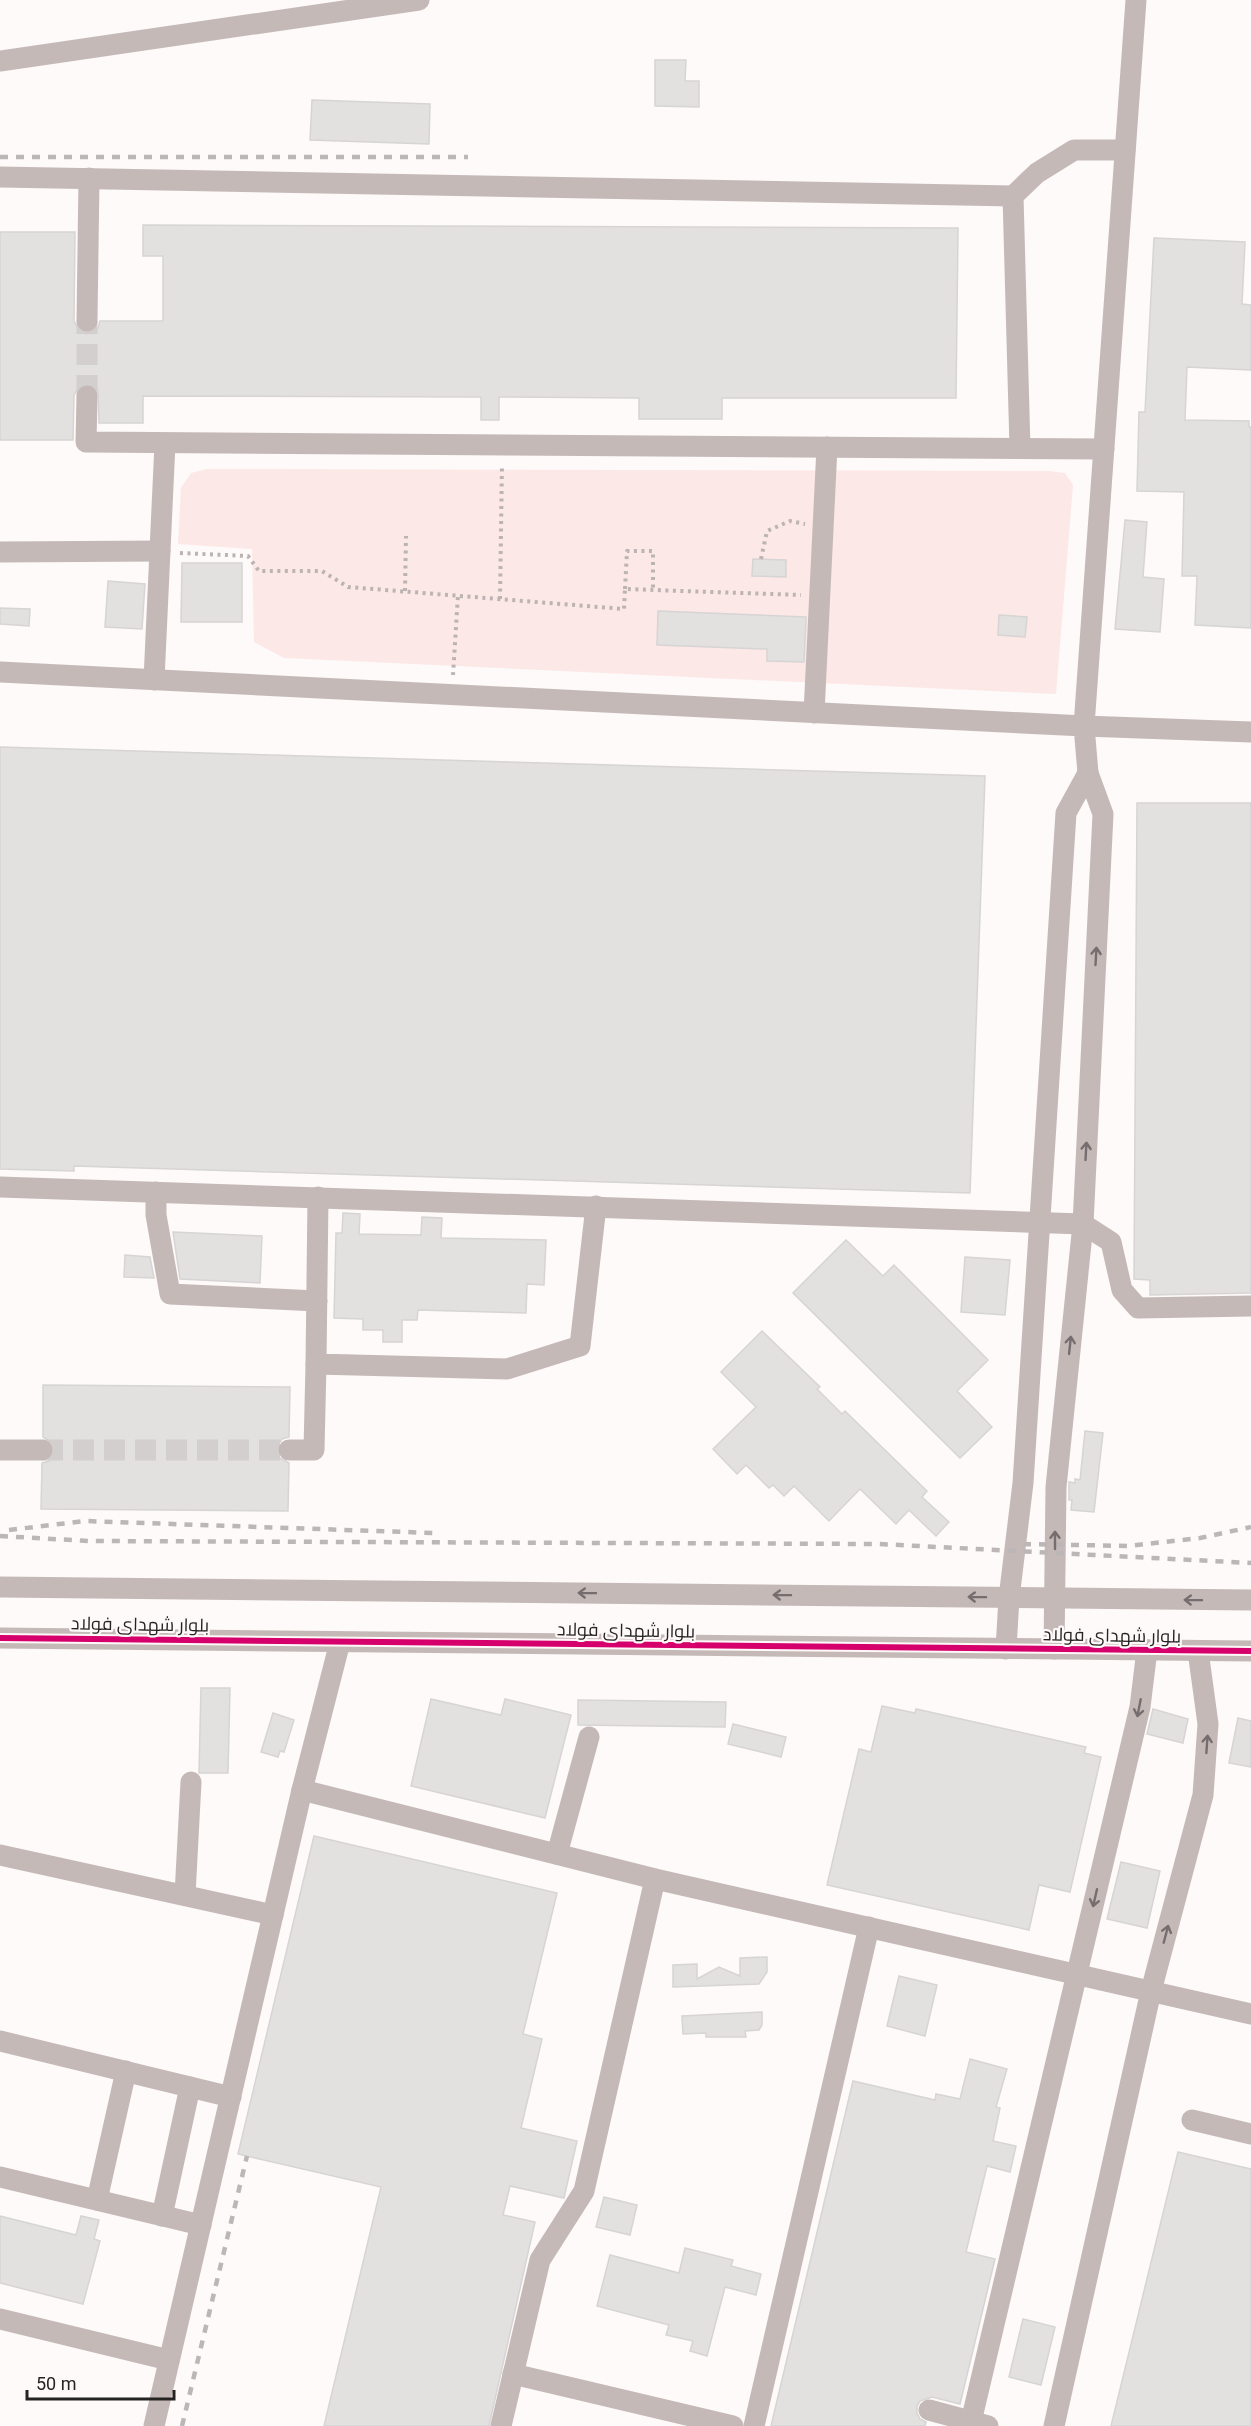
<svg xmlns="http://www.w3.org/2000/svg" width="1251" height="2426" viewBox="0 0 1251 2426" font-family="Roboto,Cairo,sans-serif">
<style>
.green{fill:#fce8e6}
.building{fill:#e3e0e0;stroke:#d6d4d4;stroke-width:1.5}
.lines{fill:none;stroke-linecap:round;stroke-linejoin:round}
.minor-tunnel{stroke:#d2cfce;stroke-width:21;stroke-dasharray:21 10;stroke-linecap:butt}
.path{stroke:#bcb4b3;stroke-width:4;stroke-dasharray:3 4.5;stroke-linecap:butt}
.minor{stroke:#c5b9b8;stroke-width:21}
.rail{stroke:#bdb6b6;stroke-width:4.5;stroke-dasharray:8 8;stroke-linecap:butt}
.cycleway-casing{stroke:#fef9f8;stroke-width:10}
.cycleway{stroke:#d6006c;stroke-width:6}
.oneway{stroke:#766e6e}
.labels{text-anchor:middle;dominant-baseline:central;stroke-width:4.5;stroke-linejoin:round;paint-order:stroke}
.street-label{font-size:18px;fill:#262423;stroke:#fef9f8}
</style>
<rect width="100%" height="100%" fill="#fdfaf9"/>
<polygon class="green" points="207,469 1048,471 1065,473 1073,485 1056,694 284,658 254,642 252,549 178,544 181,488 191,473"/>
<g class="building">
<polygon points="655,60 686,60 685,81 699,81 699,107 655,106"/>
<polygon points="312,100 430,104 429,144 310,140"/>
<polygon points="143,225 958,228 956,398 722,398 722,419 639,419 639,398 499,397 499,420 481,420 481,397 143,396 143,423 99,423 98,390 94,385 87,383 80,385 74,395 73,440 0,440 0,232 75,232 74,321 80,332 87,334 98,328 100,321 163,321 163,256 143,256"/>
<polygon points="1154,238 1245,242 1242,304 1251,305 1251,370 1187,367 1185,420 1249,421 1249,427 1251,427 1251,628 1195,625 1197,576 1182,576 1184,492 1137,491 1139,412 1145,412"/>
<polygon points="1125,520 1147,522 1143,577 1164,579 1160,632 1115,629"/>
<polygon points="753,559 786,560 786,577 752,576"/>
<polygon points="182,563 242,563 242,622 181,622"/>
<polygon points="108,581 145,584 142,629 105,627"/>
<polygon points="0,608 30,609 29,626 0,624"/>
<polygon points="658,611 806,617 804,662 767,661 767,649 657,645"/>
<polygon points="999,615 1027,617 1025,637 998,635"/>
<polygon points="0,747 985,776 970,1193 74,1166 74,1171 0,1169"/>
<polygon points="1137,803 1251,803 1251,1293 1150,1295 1150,1280 1134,1279"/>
<polygon points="343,1213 360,1214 359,1234 421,1235 422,1217 442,1218 441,1238 546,1240 544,1285 527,1284 526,1313 418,1310 417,1320 402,1320 402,1342 383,1342 383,1330 363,1330 363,1319 334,1318 336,1233 342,1233"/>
<polygon points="173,1232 262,1236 260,1283 180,1279"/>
<polygon points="846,1240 883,1276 894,1265 988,1360 957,1391 992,1427 960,1458 793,1293"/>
<polygon points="125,1255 150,1257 154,1278 124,1277"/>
<polygon points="965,1257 1010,1260 1005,1315 961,1312"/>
<polygon points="762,1331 820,1387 817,1389 842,1414 845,1411 927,1491 922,1497 949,1522 936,1536 909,1510 896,1524 860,1489 829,1521 794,1486 784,1496 773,1485 769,1488 746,1465 737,1474 713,1449 756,1407 721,1372"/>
<polygon points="43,1385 290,1387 289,1437 282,1439 276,1449 278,1457 289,1463 288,1511 41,1509 42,1463 49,1461 55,1451 53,1443 43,1437"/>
<polygon points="1085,1431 1103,1433 1094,1512 1071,1510 1072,1500 1069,1500 1069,1482 1075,1483 1075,1479 1080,1480"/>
<polygon points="201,1688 230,1688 228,1773 199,1773"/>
<polygon points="431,1699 501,1715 505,1699 571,1715 545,1818 411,1786"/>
<polygon points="578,1700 726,1702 725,1727 578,1725"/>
<polygon points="882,1706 915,1713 916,1709 1086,1747 1084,1753 1101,1757 1070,1892 1039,1885 1029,1930 827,1885 859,1749 871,1752"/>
<polygon points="1153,1709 1188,1719 1183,1743 1147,1734"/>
<polygon points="273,1713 294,1720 284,1752 280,1751 278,1757 261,1752"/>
<polygon points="1238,1718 1251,1721 1251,1767 1229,1763"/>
<polygon points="733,1724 786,1737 781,1757 728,1744"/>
<polygon points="314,1836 557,1893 523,2034 542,2039 521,2128 577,2141 564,2198 510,2186 503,2215 535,2222 489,2426 324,2426 381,2187 238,2154"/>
<polygon points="1121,1862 1160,1871 1147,1928 1107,1919"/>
<polygon points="767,1957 767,1972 759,1984 673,1987 673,1965 697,1964 697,1979 719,1967 740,1976 740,1958"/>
<polygon points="899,1976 937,1985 925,2036 887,2026"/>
<polygon points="762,2012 762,2025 759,2030 745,2031 746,2037 706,2037 706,2033 683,2034 682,2016"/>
<polygon points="970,2059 1007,2069 996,2107 1000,2108 993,2141 1016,2146 1010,2172 987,2166 966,2252 995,2259 960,2404 932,2397 920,2401 917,2406 917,2413 920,2419 926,2422 925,2426 771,2426 853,2081 935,2100 936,2094 960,2099"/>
<polygon points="1178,2152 1251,2169 1251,2426 1111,2426"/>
<polygon points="604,2197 637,2205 630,2235 596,2227"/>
<polygon points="0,2216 76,2235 81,2216 99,2220 94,2239 100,2241 83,2304 0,2283"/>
<polygon points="685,2248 733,2260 731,2266 761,2274 756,2295 725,2287 707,2356 690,2351 693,2341 666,2335 669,2325 597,2306 610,2255 679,2273"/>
<polygon points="1023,2319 1055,2327 1041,2385 1009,2377"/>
</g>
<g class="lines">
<g class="minor-tunnel">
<polyline points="87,396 87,321"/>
<polyline points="42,1450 289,1450"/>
</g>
<g class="path">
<polyline points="180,553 248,556 259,571 322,571 348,587 624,609 625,589 801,595"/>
<polyline points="761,559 767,531 790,521 805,524"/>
<polyline points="625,589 627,551 653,551 653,590"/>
<polyline points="405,591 406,536"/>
<polyline points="500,599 502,464"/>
<polyline points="453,675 458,595"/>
</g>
<g class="minor">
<polyline points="1136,0 1084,726 1251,732"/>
<polyline points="0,61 419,0"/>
<polyline points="0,177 1013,196 1037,173 1074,150 1125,150"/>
<polyline points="1013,196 1020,448"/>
<polyline points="87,321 89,178"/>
<polyline points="87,396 86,442 1104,449"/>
<polyline points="0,552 160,551"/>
<polyline points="0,672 1084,726 1088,773"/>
<polyline points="154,680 165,443"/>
<polyline points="814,713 827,447"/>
<polyline points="0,1187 1083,1224 1111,1242 1122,1290 1138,1308 1251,1306"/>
<polyline points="156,1192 156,1215 170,1294 317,1301"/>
<polyline points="318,1197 316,1364 507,1369 580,1346 596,1206"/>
<polyline points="0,1450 42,1450"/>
<polyline points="289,1450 314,1450 316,1364"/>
<polyline points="0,1587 1251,1600"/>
<polyline points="0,1638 1251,1651"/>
<polyline points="1006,1649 1009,1598 1023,1483 1066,813 1088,773 1103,814 1083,1224 1056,1487 1054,1649"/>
<polyline points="302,1790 655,1879 1251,2014"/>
<polyline points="557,1854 589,1737"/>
<polyline points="0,1855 273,1915"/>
<polyline points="185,1895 191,1782"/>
<polyline points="0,2041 231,2097"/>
<polyline points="1192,2120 1251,2134"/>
<polyline points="0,2177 201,2225"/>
<polyline points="97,2200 126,2071"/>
<polyline points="162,2216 190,2087"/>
<polyline points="0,2319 169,2360"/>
<polyline points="513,2374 733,2426"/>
<polyline points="929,2410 988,2426"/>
<polyline points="154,2426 302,1790 340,1642"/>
<polyline points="501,2426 540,2260 584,2191 655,1879"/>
<polyline points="754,2426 869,1927"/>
<polyline points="970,2426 1140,1707 1147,1650"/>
<polyline points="1054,2426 1151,1991 1203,1795 1208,1724 1198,1651"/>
</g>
<g class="rail">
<polyline points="0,157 468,157"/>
<polyline points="9,1530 85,1521 434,1533"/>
<polyline points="0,1536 89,1541 879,1544 1251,1563"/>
<polyline points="1023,1544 1128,1546 1200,1538 1251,1527"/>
<polyline points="182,2426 247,2156"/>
</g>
<g class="cycleway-casing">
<polyline id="cycleway" points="0,1638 1251,1651"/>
</g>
<use href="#cycleway" class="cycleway"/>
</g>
<defs><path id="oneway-shaft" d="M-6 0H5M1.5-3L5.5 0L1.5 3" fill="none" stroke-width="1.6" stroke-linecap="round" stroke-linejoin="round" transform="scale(1.5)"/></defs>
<g class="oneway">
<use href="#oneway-shaft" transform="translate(1096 956) rotate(-87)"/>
<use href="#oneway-shaft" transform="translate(1086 1151) rotate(-87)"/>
<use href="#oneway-shaft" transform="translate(1070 1345) rotate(-84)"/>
<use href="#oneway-shaft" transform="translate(1055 1540) rotate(-90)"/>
<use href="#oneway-shaft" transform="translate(587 1593) rotate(-179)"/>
<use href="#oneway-shaft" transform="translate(782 1595) rotate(-179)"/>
<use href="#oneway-shaft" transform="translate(977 1597) rotate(-179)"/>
<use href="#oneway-shaft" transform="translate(1193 1600) rotate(-179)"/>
<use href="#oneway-shaft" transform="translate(1139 1708) rotate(101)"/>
<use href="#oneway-shaft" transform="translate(1207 1744) rotate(-86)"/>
<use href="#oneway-shaft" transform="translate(1095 1898) rotate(103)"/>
<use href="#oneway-shaft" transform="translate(1166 1934) rotate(-75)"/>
</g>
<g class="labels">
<g class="street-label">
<text transform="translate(140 1624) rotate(1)">بلوار شهدای فولاد</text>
<text transform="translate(626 1630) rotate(1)">بلوار شهدای فولاد</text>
<text transform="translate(1112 1635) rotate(1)">بلوار شهدای فولاد</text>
</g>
</g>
<path d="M27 2390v9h147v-9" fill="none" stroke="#262423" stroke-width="3"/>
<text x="36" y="2390" font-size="18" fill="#262423" stroke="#fef9f8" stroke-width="4.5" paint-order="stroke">50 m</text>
</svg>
